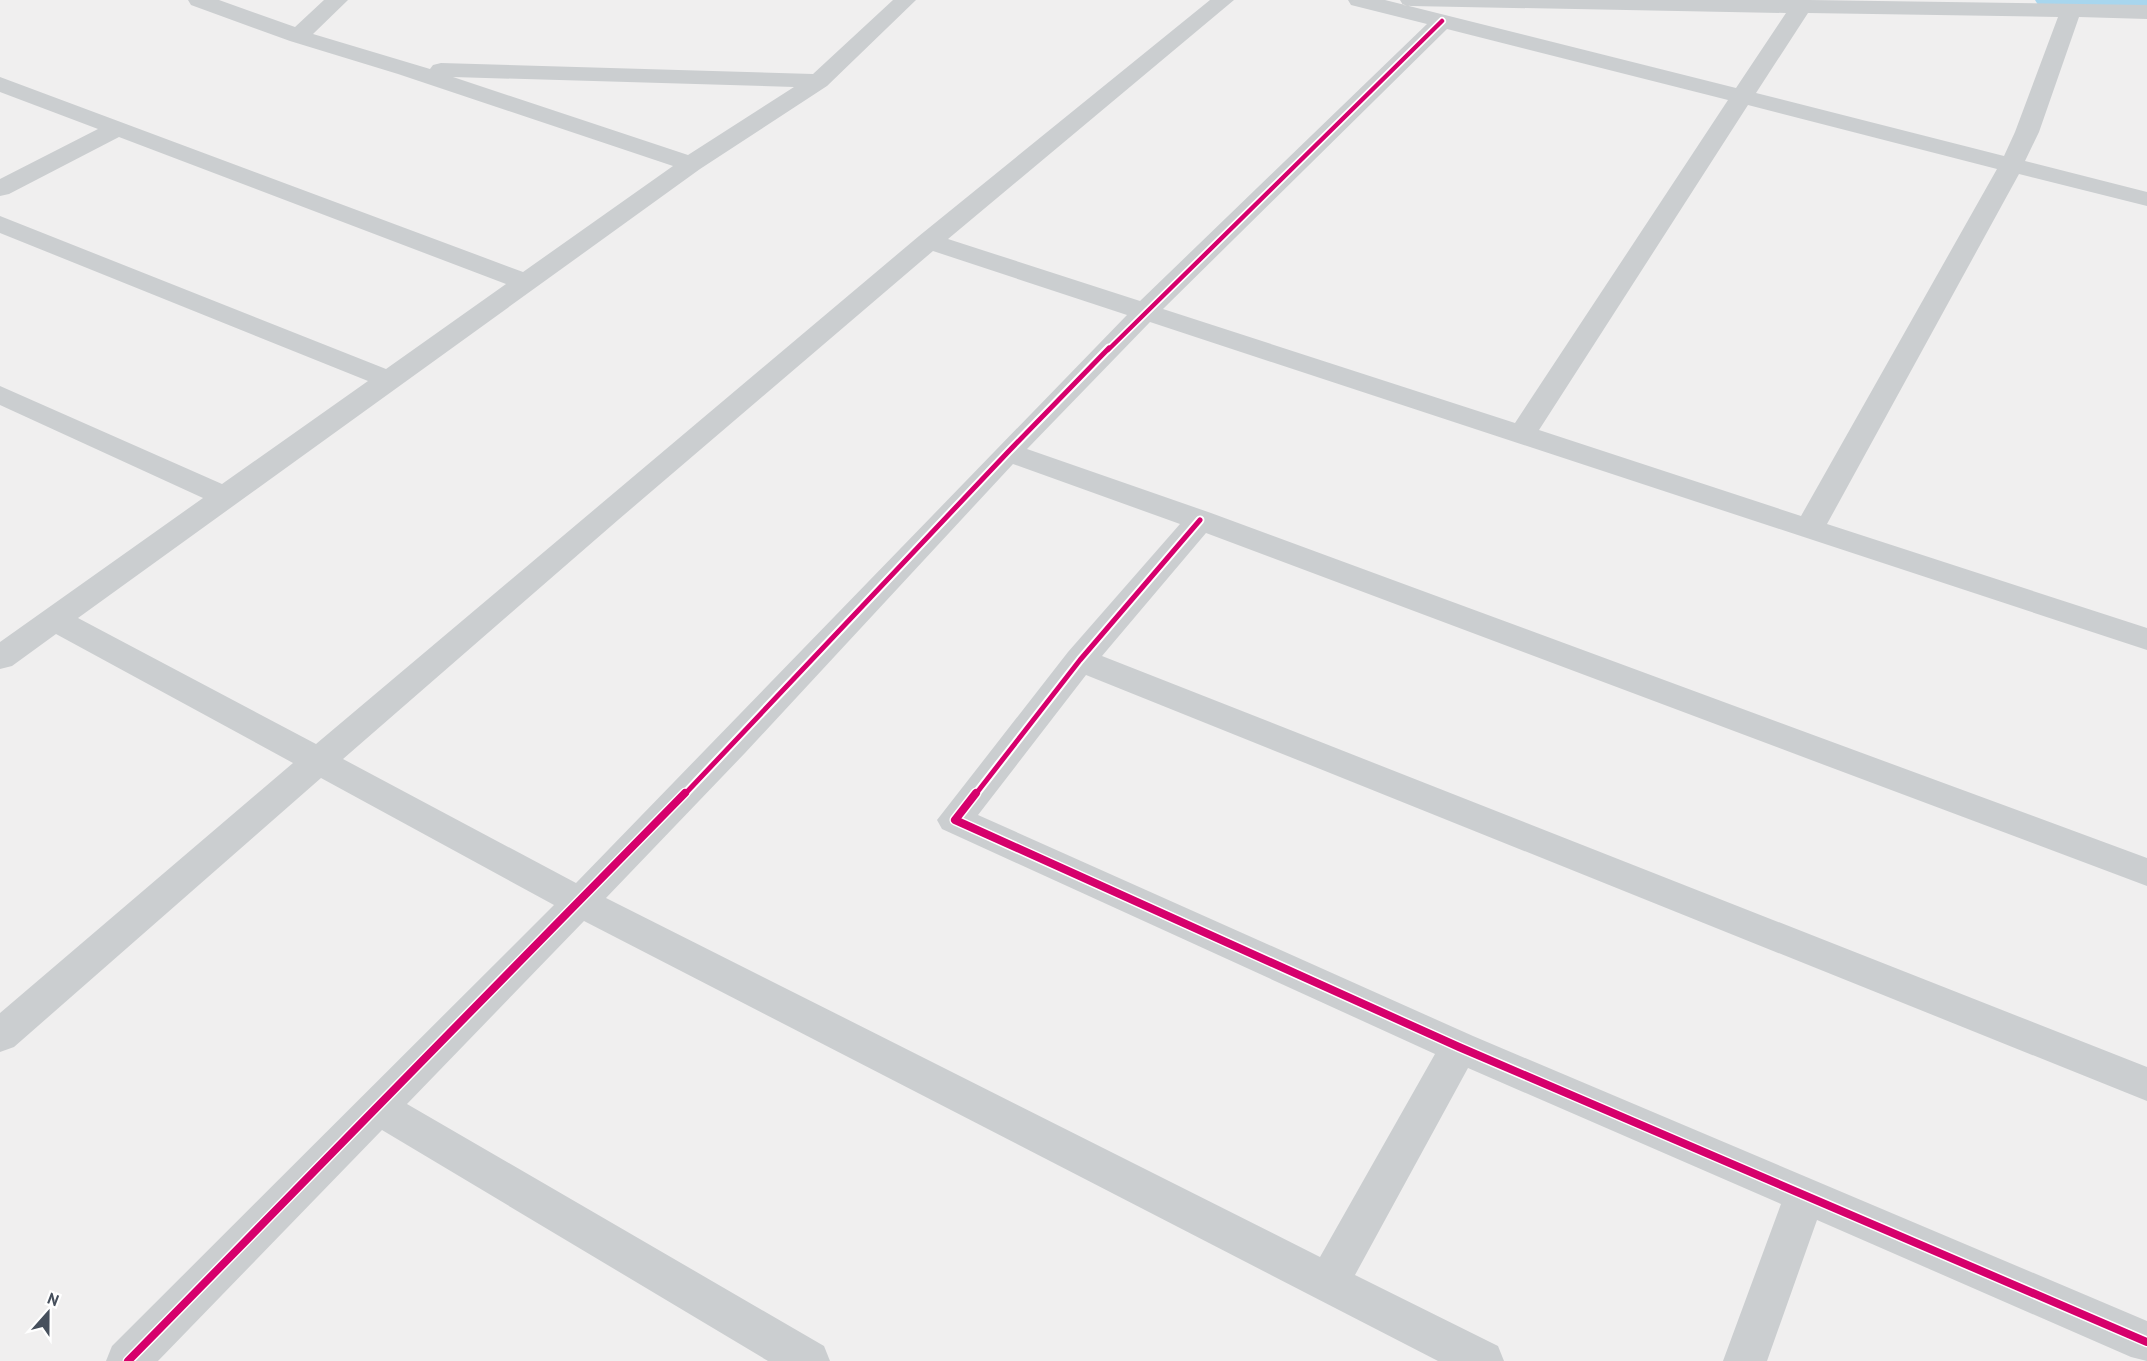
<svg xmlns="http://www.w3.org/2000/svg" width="2147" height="1361" viewBox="0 0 2147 1361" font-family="'PT Sans',sans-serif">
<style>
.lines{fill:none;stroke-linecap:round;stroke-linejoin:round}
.canal{fill:#a8d6ee;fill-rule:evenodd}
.street{fill:#cbced0;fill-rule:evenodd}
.cycleway-far2-casing{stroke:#fff;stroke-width:8}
.cycleway-far1-casing{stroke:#fff;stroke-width:9}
.cycleway-casing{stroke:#fff;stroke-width:11}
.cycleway-far2{stroke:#d6006c;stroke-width:4.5}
.cycleway-far1{stroke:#d6006c;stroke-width:5}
.cycleway{stroke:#d6006c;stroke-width:8}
</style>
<rect width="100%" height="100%" fill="#f0efef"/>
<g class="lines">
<polygon class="canal" points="2035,0 2147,0 2147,13 2053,11 2040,8"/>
<path class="street" d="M188 0H219L295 27 324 0H348L313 34 430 69 433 65 441 63 813 74 893 0H916L827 86 700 169 78 618 316 744 919 236 1210 0H1234L948 239 1140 301 1427 24 1351 5 1348 0H1385L1736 88 1786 13 1411 6 1403 5 1400 0H1809L2147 5V19L2079 17 2039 132 2025 161 2147 192V206L2019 174 1827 524 2147 628V650L1150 322 1027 449 1211 513 2147 858V886L1206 533 1102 656 2147 1067V1101L1086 675 978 815 1473 1036 2147 1321V1361L2131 1357 1817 1220 1767 1361H1723L1781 1204 1468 1068 1355 1275 1498 1346 1504 1361H1438L584 921 407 1104 824 1346 830 1361H768L382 1130 158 1361H106L112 1346 554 905 321 778 14 1047 0 1052V1013L293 763 56 634 12 666 0 669V642L203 498 0 405V386L222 484 368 381 0 233V216L386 369 506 284 119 137 9 194 0 196V179L98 129 0 92V77L523 272 673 166 398 74 290 41 191 5ZM1808 13 2058 17 2015 132 2004 156 1756 93ZM1447 29 1728 100 1515 423 1163 309ZM453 77 794 87 688 155ZM1748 105 1997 169 1801 516 1539 430ZM933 251 1127 315 576 883 343 759 618 520ZM1013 464 1180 524 1068 652 937 820 942 829 1435 1054 1320 1257 606 898 745 753Z"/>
<g class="cycleway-far2-casing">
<polyline id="cycleway-far2" points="1108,350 1442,21"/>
</g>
<g class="cycleway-far1-casing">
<g id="cycleway-far1">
<polyline points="684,795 1008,452 1109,348"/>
<polyline points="975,795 1080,660 1200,520"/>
</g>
</g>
<g class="cycleway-casing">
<g id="cycleway">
<polyline points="976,793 955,820 1459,1047 2147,1342"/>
<polyline points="128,1361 685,793"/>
</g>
</g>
<use href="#cycleway-far2" class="cycleway-far2"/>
<use href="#cycleway-far1" class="cycleway-far1"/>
<use href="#cycleway" class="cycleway"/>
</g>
<g transform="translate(48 1313) rotate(21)" stroke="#ffffff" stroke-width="4.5" paint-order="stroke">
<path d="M0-4.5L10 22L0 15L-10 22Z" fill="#464f5c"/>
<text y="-9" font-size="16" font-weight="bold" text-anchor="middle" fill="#464f5c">N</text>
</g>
</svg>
